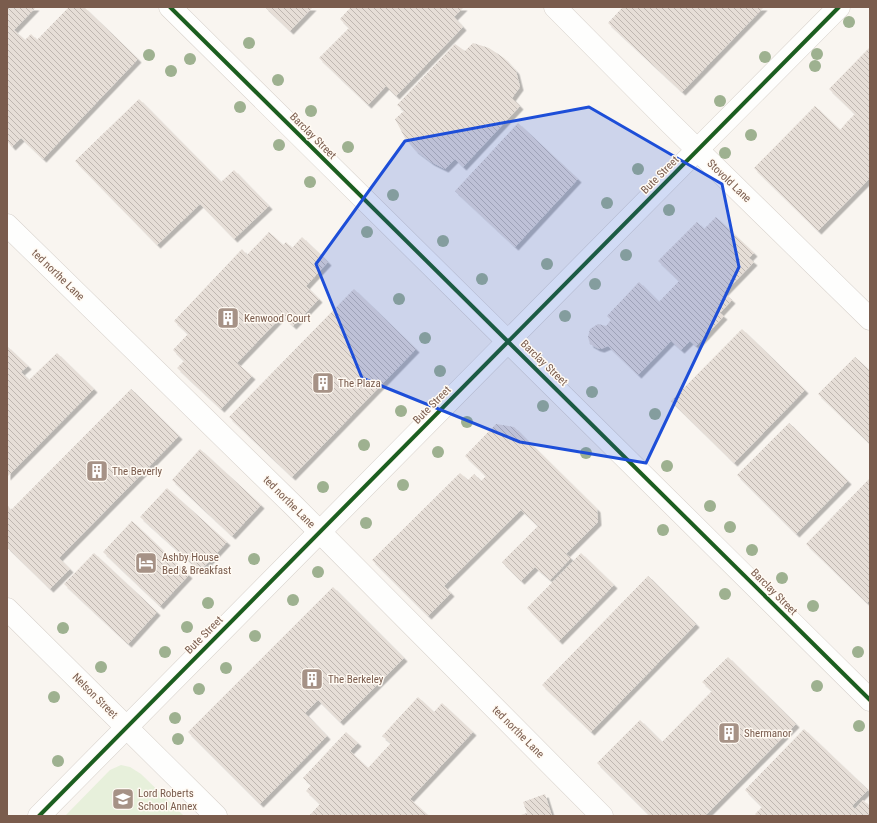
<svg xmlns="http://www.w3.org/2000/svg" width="877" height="823" viewBox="0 0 877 823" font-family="'Roboto Condensed',sans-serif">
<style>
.green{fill:#e7f0db}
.building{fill:url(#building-back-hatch);filter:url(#shadow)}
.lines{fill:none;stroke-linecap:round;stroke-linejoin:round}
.minor-casing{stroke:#d7d1cb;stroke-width:23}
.minor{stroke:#fefefd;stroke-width:22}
.cycleway-casing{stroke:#fffaf3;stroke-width:6}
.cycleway{stroke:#1b5e20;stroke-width:4}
.tree{fill:#9eb190}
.marked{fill:#1d4ed8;fill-opacity:0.2;stroke:#1d4ed8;stroke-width:3;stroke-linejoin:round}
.labels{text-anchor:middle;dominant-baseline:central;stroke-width:3;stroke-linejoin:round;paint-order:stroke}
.street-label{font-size:11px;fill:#7a5c4d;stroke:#fffaf3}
.poi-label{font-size:11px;fill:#7a5c4d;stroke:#fffaf3;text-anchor:start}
</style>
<defs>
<pattern id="building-back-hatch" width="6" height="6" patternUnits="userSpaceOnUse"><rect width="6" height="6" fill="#e6ded7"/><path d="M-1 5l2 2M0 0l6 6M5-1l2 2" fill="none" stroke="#bfb7b1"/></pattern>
<filter id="shadow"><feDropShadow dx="3.5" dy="3.5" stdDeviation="0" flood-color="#0004"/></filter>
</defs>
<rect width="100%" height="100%" fill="#f9f5f0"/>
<polygon class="green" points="121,765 130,767 141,774 184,816 65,816 110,770"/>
<g class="building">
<polygon points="7,7 36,7 14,30 25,40 31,34 37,40 69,7 84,7 138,59 43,159 21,138 12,147 7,141"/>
<polygon points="265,7 313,7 290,31"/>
<polygon points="351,7 464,7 454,17 463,27 396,96 386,86 368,105 319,58 349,28 340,19"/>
<polygon points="623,7 764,7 682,92 608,23"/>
<polygon points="473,43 489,48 504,58 516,71 520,87 512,98 520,106 463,167 455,159 445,169 431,162 415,150 405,138 395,119 404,111 397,105 455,44 465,51"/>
<polygon points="870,47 870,178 818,231 754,168 815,106 840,130 847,122 855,114 829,89"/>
<polygon points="139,99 221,182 234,170 269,206 234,239 200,204 157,245 75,161"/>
<polygon points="518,123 578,179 515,247 455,191"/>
<polygon points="716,217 754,253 749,258 754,262 724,293 732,300 720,313 724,316 696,346 690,341 681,350 671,341 638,375 608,346 601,349 597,348 590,344 588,337 590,329 598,324 606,326 611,320 607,316 639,282 659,302 679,281 658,261 697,222 704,229"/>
<polygon points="269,232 283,245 286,242 292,248 302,237 328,262 306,286 319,299 293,326 282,316 237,363 252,376 221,409 177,368 184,361 173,350 188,334 174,321 242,249 247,255"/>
<polygon points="354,289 416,349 292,477 229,417"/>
<polygon points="742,329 805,390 734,463 671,401"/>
<polygon points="7,346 28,366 21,372 29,380 57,353 94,389 7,477"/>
<polygon points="855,357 870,371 870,444 818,394"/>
<polygon points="131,389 179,436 59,558 70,569 50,589 7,547 7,505 11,510"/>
<polygon points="789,423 848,481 796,534 737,475"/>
<polygon points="496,424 514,427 597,509 598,522 566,554 571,558 550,580 535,567 521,581 502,562 538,526 521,510 444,586 451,593 428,616 372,560 460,473 468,480 474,474 481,481 486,476 465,456"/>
<polygon points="200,449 261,505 232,536 172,480"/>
<polygon points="870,478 870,600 867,603 806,544"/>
<polygon points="167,488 227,542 200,571 140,517"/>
<polygon points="132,521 189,575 160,606 103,552"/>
<polygon points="94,553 157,612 128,644 64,584"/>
<polygon points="581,553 614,585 559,641 527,608"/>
<polygon points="648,576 696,624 591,732 542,685"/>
<polygon points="333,587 404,658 340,722 318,700 305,713 327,736 260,804 188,732"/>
<polygon points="728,657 796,724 705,816 650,816 597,763 640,720 662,742 712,691 702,682"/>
<polygon points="418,697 434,712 442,703 473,732 410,799 429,816 310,816 310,815 320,804 306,791 311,785 303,778 346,732 358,743 350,751 368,768 391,743 382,736"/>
<polygon points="804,729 868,790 852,806 855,809 863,800 870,807 870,816 757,816 755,814 762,807 745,790"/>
<polygon points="545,794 552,816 518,816 527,813 523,802"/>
</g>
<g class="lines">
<g class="minor-casing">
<g id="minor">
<polyline points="170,7 870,700"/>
<polyline points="555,7 670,123 870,319"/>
<polyline points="702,145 839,7"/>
<polyline points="7,225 294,506 602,816"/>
<polyline points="7,609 216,816"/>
<polyline points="39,816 697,150"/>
</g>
</g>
<use href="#minor" class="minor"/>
<g class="cycleway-casing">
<g id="cycleway">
<polyline points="170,7 870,700"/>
<polyline points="39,816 839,7"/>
</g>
</g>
<use href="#cycleway" class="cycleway"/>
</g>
<g class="tree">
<circle cx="849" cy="22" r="6"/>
<circle cx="249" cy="43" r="6"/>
<circle cx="817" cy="54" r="6"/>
<circle cx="149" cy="55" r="6"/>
<circle cx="765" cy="57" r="6"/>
<circle cx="190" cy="59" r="6"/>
<circle cx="815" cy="66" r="6"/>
<circle cx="171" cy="71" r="6"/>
<circle cx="278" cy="80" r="6"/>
<circle cx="720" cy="101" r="6"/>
<circle cx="240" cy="107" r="6"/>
<circle cx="311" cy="111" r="6"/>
<circle cx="751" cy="135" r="6"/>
<circle cx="279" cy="145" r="6"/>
<circle cx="348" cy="147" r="6"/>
<circle cx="725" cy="153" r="6"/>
<circle cx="638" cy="169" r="6"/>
<circle cx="310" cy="182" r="6"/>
<circle cx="393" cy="195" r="6"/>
<circle cx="607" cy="203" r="6"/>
<circle cx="669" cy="210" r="6"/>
<circle cx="367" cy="232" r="6"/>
<circle cx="443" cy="241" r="6"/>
<circle cx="626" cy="255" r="6"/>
<circle cx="547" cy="264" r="6"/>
<circle cx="482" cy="279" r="6"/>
<circle cx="595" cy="284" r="6"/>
<circle cx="399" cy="299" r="6"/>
<circle cx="565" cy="316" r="6"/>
<circle cx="425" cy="338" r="6"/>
<circle cx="440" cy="371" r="6"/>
<circle cx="592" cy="392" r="6"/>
<circle cx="543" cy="406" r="6"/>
<circle cx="401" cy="411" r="6"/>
<circle cx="655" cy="414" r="6"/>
<circle cx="467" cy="422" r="6"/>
<circle cx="364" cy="445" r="6"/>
<circle cx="438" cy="452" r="6"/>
<circle cx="586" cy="453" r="6"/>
<circle cx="667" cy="466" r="6"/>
<circle cx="403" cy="485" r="6"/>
<circle cx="323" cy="487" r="6"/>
<circle cx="710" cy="506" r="6"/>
<circle cx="366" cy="523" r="6"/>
<circle cx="730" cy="527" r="6"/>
<circle cx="663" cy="530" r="6"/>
<circle cx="752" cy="550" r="6"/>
<circle cx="254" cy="559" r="6"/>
<circle cx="318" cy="572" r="6"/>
<circle cx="782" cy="578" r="6"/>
<circle cx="725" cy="594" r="6"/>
<circle cx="293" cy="600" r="6"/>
<circle cx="208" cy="603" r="6"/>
<circle cx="813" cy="606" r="6"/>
<circle cx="187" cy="627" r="6"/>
<circle cx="63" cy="628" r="6"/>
<circle cx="255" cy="636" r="6"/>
<circle cx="165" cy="652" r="6"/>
<circle cx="858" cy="652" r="6"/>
<circle cx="101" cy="667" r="6"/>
<circle cx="226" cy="668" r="6"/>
<circle cx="817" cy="686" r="6"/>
<circle cx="199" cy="689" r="6"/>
<circle cx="54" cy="697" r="6"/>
<circle cx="175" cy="718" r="6"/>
<circle cx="859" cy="726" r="6"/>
<circle cx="178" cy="739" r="6"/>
<circle cx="58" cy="761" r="6"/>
<circle cx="121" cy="802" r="6"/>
</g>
<path class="marked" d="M589 107 722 184 739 267 646 463 520 442 362 378 316 264 405 141Z"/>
<defs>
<g id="building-square" transform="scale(1.15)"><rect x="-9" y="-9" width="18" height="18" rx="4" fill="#a69286" stroke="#fffaf3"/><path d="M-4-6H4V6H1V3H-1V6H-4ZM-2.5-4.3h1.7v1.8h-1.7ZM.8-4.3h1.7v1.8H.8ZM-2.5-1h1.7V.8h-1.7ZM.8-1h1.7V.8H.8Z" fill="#fff"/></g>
<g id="hotel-square" transform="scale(1.15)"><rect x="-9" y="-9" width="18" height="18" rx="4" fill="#a69286" stroke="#fffaf3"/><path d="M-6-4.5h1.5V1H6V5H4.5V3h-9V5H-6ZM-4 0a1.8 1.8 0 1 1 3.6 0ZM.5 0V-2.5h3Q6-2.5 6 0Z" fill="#fff"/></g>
<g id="school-square" transform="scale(1.15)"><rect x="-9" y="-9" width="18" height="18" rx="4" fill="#a69286" stroke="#fffaf3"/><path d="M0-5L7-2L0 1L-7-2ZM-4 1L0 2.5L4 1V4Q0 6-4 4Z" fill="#fff"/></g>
</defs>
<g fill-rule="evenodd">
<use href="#building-square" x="228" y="318"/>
<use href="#building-square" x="323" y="383"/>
<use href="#building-square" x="97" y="471"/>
<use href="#hotel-square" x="146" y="563"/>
<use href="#building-square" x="312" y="679"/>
<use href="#building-square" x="729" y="733"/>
<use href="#school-square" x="123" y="799"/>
</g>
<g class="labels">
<g class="street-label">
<text transform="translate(313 136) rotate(45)">Barclay Street</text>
<text transform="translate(660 175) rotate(-45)">Bute Street</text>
<text transform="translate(729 181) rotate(44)">Stovold Lane</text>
<text transform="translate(58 275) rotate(44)">ted northe Lane</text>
<text transform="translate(544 363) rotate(44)">Barclay Street</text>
<text transform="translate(432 405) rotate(-45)">Bute Street</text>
<text transform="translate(289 502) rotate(45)">ted northe Lane</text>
<text transform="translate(774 592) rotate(45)">Barclay Street</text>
<text transform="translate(204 635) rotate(-45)">Bute Street</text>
<text transform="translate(95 696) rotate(45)">Nelson Street</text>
<text transform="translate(518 732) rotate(45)">ted northe Lane</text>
</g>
<g class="poi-label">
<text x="244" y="318">Kenwood Court</text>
<text x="338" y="383">The Plaza</text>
<text x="112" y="471">The Beverly</text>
<text x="162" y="557">Ashby House<tspan x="162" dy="13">Bed &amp; Breakfast</tspan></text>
<text x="328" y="679">The Berkeley</text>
<text x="744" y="733">Shermanor</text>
<text x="138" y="793">Lord Roberts<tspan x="138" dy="13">School Annex</tspan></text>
</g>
</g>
<rect width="877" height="823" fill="none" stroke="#7a5c4d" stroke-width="16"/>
</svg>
